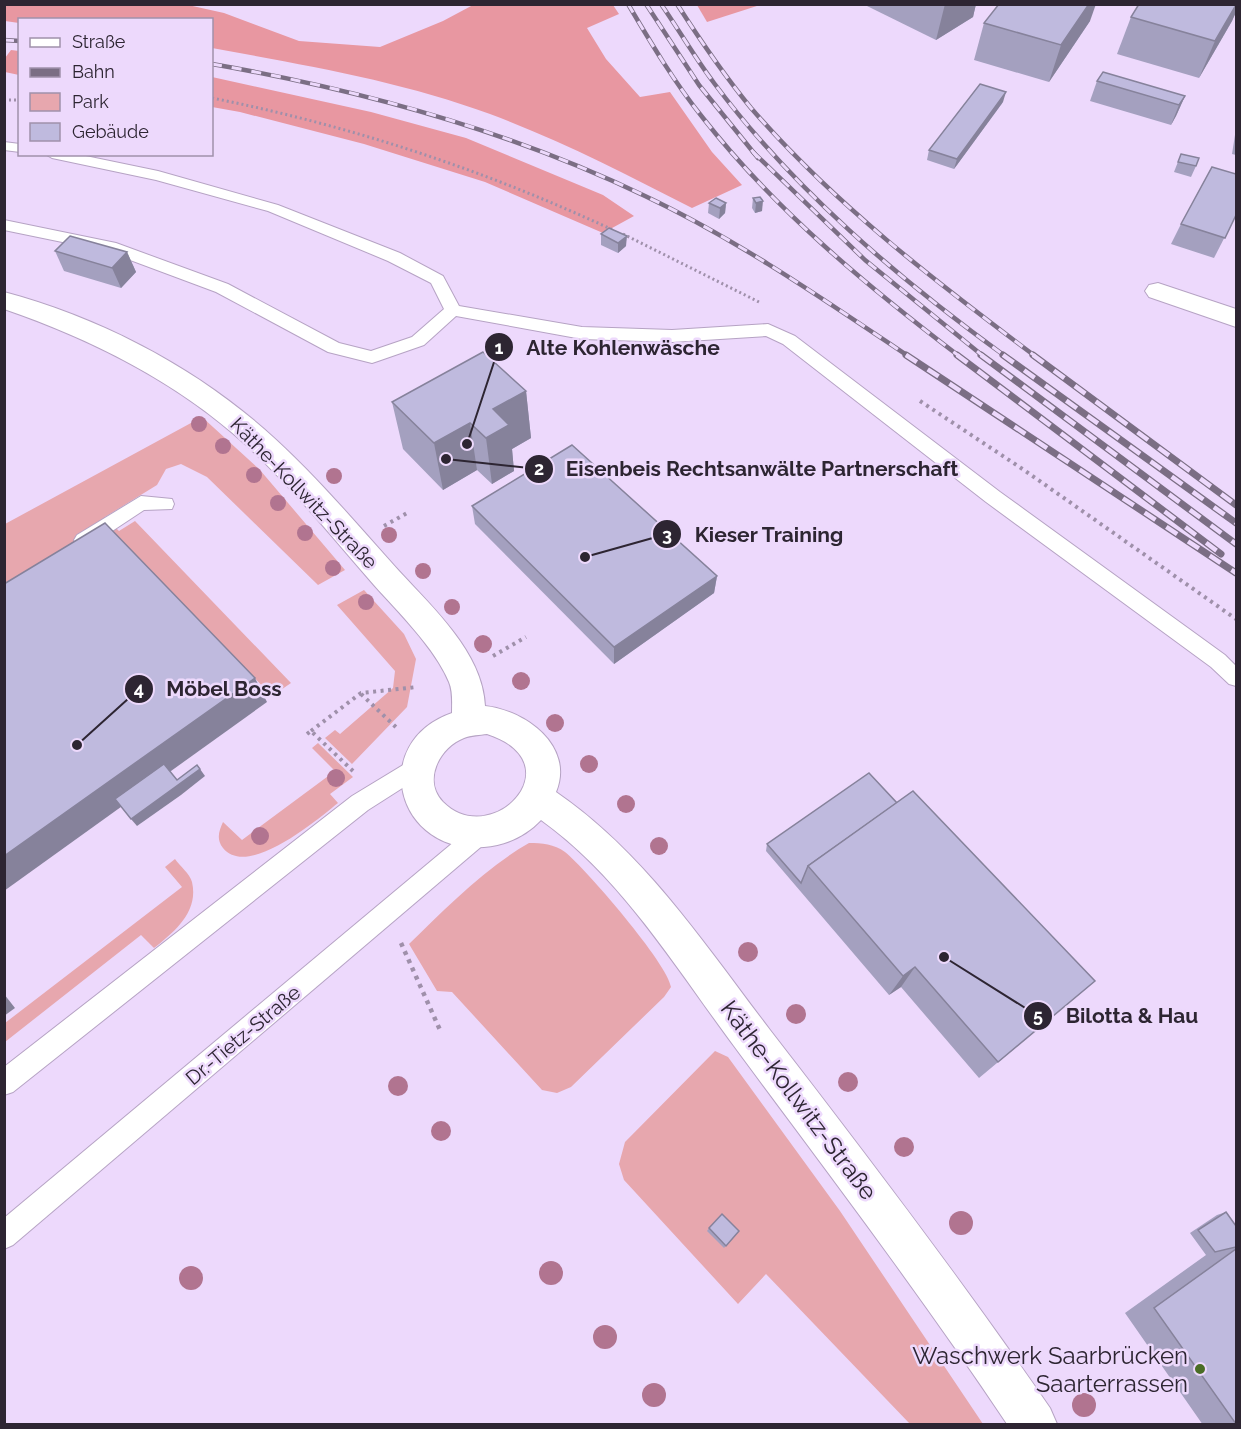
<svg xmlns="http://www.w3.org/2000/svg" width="1241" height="1429" viewBox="0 0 1241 1429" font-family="Raleway,sans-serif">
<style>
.green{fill:#e7a7ae}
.forest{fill:#e897a1}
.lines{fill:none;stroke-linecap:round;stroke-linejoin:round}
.lane-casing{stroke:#b6a3c4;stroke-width:2}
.street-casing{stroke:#b6a3c4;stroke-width:2}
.path-far2{stroke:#9f90aa;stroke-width:3;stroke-dasharray:2 3;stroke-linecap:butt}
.path-far1{stroke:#9f90aa;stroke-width:4;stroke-dasharray:3 4.5;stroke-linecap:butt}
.path{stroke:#9f90aa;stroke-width:4.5;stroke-dasharray:4 5;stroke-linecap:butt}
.lane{fill:#fff;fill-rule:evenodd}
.street{fill:#fff;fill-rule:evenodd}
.rail-far1-casing{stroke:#7b6e84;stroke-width:4.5}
.rail-casing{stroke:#7b6e84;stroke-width:7}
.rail-far1{stroke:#edd9fc;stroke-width:3;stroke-dasharray:10;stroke-linecap:butt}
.rail{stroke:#edd9fc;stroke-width:4.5;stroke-dasharray:13;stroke-linecap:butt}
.tree{fill:#b17490}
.wall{fill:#a4a0bf}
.shaded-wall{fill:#86829b}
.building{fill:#bfbade;stroke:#86829b;stroke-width:1.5}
.poi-dot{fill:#4a6d26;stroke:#edd9fc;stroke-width:2}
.labels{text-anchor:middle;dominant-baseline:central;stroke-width:5;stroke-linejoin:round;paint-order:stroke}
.street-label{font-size:20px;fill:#2d2532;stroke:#edd9fc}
.near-street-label{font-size:24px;fill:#2d2532;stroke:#edd9fc}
.near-poi-label{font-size:24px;fill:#2d2532;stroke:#edd9fc;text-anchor:end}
.leader{fill:none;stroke:#2d2532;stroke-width:2}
.callout-dot{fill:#2d2532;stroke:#edd9fc;stroke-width:2}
.mark-label{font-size:18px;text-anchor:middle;font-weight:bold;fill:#fff}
.callout-label{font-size:21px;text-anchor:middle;font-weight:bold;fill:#2d2532;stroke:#edd9fc;stroke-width:5;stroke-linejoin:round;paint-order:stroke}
</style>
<rect width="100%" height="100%" fill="#edd9fc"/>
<g class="green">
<polygon points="202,417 260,470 345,570 318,585 207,477 181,464 166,469 157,485 105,517 119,531 135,521 291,683 272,696 122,542 5,614 5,524"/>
<polygon points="364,590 404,634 416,659 407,707 352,764 325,738 335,730 340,734 393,688 395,671 337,605"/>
<path d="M318 743 353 777 330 794 338 803C318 819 248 879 223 848 216 839 219 831 223 822L242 840 335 771 312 748Z"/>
<path d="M529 843C542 843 554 844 565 852 586 869 668 964 671 987L664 997 571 1087 557 1093 542 1090 452 992 437 991 409 944C445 909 485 868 529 843Z"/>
<path d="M175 859C180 866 190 874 192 882 199 912 174 932 154 948L141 935 5 1042V1023L182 887 165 867Z"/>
<polygon points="715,1051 728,1057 840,1211 983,1424 910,1424 766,1274 738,1304 624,1180 619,1164 625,1142"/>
</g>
<g class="forest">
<path d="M5 4 188 5 224 13 299 41 380 47 443 21 473 5H613L619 14 587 28 606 59 640 97 670 92 712 152 742 185 692 208C626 174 560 140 490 114 401 81 305 65 212 48V20H20L19 23 5 21Z"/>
<polygon points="697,5 760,5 707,22"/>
<polygon points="11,50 19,51 19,75 5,72 5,58"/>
<polygon points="212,77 371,112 466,138 603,195 634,216 603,233 485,182 364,144 240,112 212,107"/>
</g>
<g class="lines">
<g class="lane-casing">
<g id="lane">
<polygon points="4,142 20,144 20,152 4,150"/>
<polygon points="45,154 76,154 158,171 278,205 400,253 443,276 459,306 582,327 672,330 768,324 795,336 1000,492 1225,655 1236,666 1236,686 1229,684 1211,667 986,502 783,344 766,336 672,342 582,339 456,316 424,345 378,361 372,363 328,352 216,292 106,251 4,230 4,220 116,243 228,284 339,343 371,351 412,337 444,309 431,283 388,261 268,211 156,180 52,158"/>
<polygon points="141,496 172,499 174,504 172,509 144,510 91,545 84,547 77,545 74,540 77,535"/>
<polygon points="418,756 426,759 429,766 426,773 368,810 13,1092 4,1095 4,1067 352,796"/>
<polygon points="481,823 489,826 492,833 489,840 13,1245 4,1249 4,1218 473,826"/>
</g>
</g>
<g class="street-casing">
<g id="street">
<polygon points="1158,283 1236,309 1236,327 1149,297 1145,291 1149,285"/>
<path d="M4 292C98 317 191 365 264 429 313 472 355 522 399 571 432 607 483 653 485 706 525 710 575 746 556 792 645 853 705 945 770 1030 866 1154 961 1279 1050 1408L1057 1424H1007C921 1295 827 1172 734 1046 676 968 622 878 541 820 526 836 506 845 484 847 397 855 367 743 452 713 452 703 453 691 449 682 435 648 398 612 374 585 332 537 292 487 245 444 177 382 91 339 4 309ZM487 734C576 763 492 851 443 802 422 780 440 747 464 738 471 735 480 735 487 734Z"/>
</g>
</g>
<g class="path-far2">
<path d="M212 98C352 126 484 170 613 230"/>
<polyline points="4,100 20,100"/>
<polyline points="623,234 761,303"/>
</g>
<g class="path-far1">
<polyline points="920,401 1024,470 1236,619"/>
<polyline points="384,526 407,513"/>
<polyline points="493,656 526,637"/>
<polyline points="361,694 399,730"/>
<polyline points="311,731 361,693 417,687"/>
<polyline points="307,734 311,731 354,772"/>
</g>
<polyline class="path" points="401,943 440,1030"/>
<use href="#lane" class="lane"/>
<use href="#street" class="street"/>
<g class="rail-far1-casing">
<g id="rail-far1">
<path d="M628 4C651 43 674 82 703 118 775 210 867 286 959 356"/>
<polyline points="646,4 699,85 758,158"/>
<path d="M661 4C679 30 695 58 714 83 793 189 899 279 1005 356"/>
<path d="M677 4C700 40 724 75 751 108 834 204 935 281 1035 356"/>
<polyline points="4,40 20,41"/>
<path d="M212 64C361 90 508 130 645 196 738 240 823 299 908 356"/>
<polyline points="753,152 865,260 983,356"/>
</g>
</g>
<g class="rail-casing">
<g id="rail">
<polyline points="906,355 1236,573"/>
<polyline points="957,355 1221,554"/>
<polyline points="981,355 1236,544"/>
<polyline points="1003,355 1236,523"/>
<polyline points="1033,355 1236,505"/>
</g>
</g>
<use href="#rail-far1" class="rail-far1"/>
<use href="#rail" class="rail"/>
</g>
<g class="tree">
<circle cx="199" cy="424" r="8"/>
<circle cx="223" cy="446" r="8"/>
<circle cx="254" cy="475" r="8"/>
<circle cx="334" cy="476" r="8"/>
<circle cx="278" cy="503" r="8"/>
<circle cx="305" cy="533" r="8"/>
<circle cx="389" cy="535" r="8"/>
<circle cx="333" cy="568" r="8"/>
<circle cx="423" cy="571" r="8"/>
<circle cx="366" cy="602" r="8"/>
<circle cx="452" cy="607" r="8"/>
<circle cx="483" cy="644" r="9"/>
<circle cx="521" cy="681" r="9"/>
<circle cx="555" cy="723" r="9"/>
<circle cx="589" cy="764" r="9"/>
<circle cx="336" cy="778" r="9"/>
<circle cx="626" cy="804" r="9"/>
<circle cx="260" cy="836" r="9"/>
<circle cx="659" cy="846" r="9"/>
<circle cx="748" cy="952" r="10"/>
<circle cx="796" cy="1014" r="10"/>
<circle cx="848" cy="1082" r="10"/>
<circle cx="398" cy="1086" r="10"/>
<circle cx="441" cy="1131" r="10"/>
<circle cx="904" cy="1147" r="10"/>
<circle cx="961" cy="1223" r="12"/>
<circle cx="551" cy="1273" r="12"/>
<circle cx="191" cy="1278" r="12"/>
<circle cx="605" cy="1337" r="12"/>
<circle cx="654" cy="1395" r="12"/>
<circle cx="1084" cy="1405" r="12"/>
</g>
<g class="wall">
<polygon points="867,4 976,4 973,17 936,40 867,6"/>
<polygon points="1236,4 1236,12 1232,21 1199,78 1117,54 1131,17"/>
<polygon points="1090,21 1049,82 974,60 984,23"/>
<polygon points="1097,81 1185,96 1176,116 1171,125 1090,101"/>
<polygon points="1003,102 954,169 927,160 929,150"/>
<polygon points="1236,132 1236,155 1232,154 1235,135"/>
<polygon points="1181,154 1196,166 1191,177 1174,172"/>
<polygon points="753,198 762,211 755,213 752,208"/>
<polygon points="709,203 726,203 725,213 719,219 708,213"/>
<polygon points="1236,215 1214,258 1171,244 1181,224"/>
<polygon points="601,234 626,246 618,253 601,245"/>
<polygon points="55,251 127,252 136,272 121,288 64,271"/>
<polygon points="526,391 531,438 512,449 514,471 492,484 477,470 443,490 403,449 392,402"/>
<polygon points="472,506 717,576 714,593 614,664 475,524"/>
<polygon points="897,803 1095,981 979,1078 901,987 889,995 766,851 767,844"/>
<polygon points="1226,1212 1236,1226 1236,1425 1203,1425 1125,1313 1206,1255 1190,1233 1217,1215"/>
<polygon points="709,1228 739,1231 724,1248 707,1231"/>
</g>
<g class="shaded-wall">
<polygon points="945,4 976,4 973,17 936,40"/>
<polygon points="1089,4 1096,4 1090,21 1049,82 1061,45"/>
<polygon points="1236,5 1236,12 1232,21 1199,78 1215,41"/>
<polygon points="1006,92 1003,102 954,169 957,159"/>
<polygon points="1185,96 1176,116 1171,125 1179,105"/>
<polygon points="763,201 762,211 755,213 756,203"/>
<polygon points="726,203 725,213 719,219 720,208"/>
<polygon points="627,236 626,246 618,253 618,243"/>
<polygon points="127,252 136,272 121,288 112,268"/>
<polygon points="526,391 531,438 512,449 514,471 492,484 486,438 493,409"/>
<polygon points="470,423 477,470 443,490 434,443"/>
<polygon points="717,576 714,593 614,664 614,647"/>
<polygon points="255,678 267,702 4,891 4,856"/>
<polygon points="200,769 205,776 181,795 137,826 131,819"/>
<polygon points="915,967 901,987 889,995 903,976"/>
<polygon points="4,994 15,1008 4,1016"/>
</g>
<g class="building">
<polygon points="999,4 1089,4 1061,45 984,23"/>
<polygon points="1139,4 1236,4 1236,5 1215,41 1131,17"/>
<polygon points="1103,72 1185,96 1179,105 1097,81"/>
<polygon points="980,84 1006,92 957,159 929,150"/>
<polygon points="1181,154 1199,158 1196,166 1178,162"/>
<polygon points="1212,167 1236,174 1236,215 1225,238 1181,224"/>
<polygon points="760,197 763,201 756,203 753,198"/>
<polygon points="716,198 726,203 720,208 709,203"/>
<polygon points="609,228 627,236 618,243 601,234"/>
<polygon points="70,236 127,252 112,268 55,251"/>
<polygon points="483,352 526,391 493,409 509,425 486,438 470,423 434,443 392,402"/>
<polygon points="572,445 717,576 614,647 472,506"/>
<polygon points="105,523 255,678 4,856 4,584"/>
<polygon points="164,764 177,780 197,765 200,769 131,819 115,799"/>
<polygon points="869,773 897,803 808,866 801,883 767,844"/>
<polygon points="913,791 1095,981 998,1062 915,967 903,976 808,866"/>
<polygon points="1226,1212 1236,1226 1236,1247 1215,1252 1198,1230"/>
<polygon points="722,1214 739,1231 726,1246 709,1228"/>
<polygon points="1236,1249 1236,1424 1154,1308"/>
</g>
<circle class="poi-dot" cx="1200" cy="1369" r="6"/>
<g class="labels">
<g class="street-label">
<text transform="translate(304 493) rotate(46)">Käthe-Kollwitz-Straße</text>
<text transform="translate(243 1035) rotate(-40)">Dr.-Tietz-Straße</text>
</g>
<g class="near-street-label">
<text transform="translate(799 1100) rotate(53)">Käthe-Kollwitz-Straße</text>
</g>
<g class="near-poi-label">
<text x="1188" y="1355">Waschwerk Saarbrücken<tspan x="1188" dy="28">Saarterrassen</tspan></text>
</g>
</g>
<path class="leader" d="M467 444L499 347M446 459L539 469M585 557L667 534M77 745L139 689M944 957L1038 1016"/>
<g class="callout-dot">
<circle cx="467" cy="444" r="6"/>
<circle cx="446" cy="459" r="6"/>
<circle cx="585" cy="557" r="6"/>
<circle cx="77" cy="745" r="6"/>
<circle cx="944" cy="957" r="6"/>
<circle cx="499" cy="347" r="15"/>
<circle cx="539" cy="469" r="15"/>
<circle cx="667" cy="534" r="15"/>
<circle cx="139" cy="689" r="15"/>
<circle cx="1038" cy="1016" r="15"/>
</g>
<g class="mark-label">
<text x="499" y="354">1</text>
<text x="539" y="475">2</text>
<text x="667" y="541">3</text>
<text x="139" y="695">4</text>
<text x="1038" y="1022">5</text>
</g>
<g class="callout-label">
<text x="623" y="355">Alte Kohlenwäsche</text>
<text x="762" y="476">Eisenbeis Rechtsanwälte Partnerschaft</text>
<text x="769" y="542">Kieser Training</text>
<text x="224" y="696">Möbel Boss</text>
<text x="1132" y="1023">Bilotta &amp; Hau</text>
</g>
<rect width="1241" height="1429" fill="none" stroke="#2d2532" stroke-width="12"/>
<rect x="18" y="18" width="195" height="138" fill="#edd9fc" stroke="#a091ab" stroke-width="1.5"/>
<rect x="30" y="38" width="30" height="9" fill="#ffffff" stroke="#a091ab" stroke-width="1.5"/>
<text x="72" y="48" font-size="18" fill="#2d2532">Straße</text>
<rect x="30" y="68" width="30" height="9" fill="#7b6e84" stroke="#a091ab" stroke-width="1.5"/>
<text x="72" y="78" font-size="18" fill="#2d2532">Bahn</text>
<rect x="30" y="93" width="30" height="18" fill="#e7a7ae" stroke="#a091ab" stroke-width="1.5"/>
<text x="72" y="108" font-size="18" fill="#2d2532">Park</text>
<rect x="30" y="123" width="30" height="18" fill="#bfbade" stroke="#a091ab" stroke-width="1.5"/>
<text x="72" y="138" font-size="18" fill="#2d2532">Gebäude</text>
</svg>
